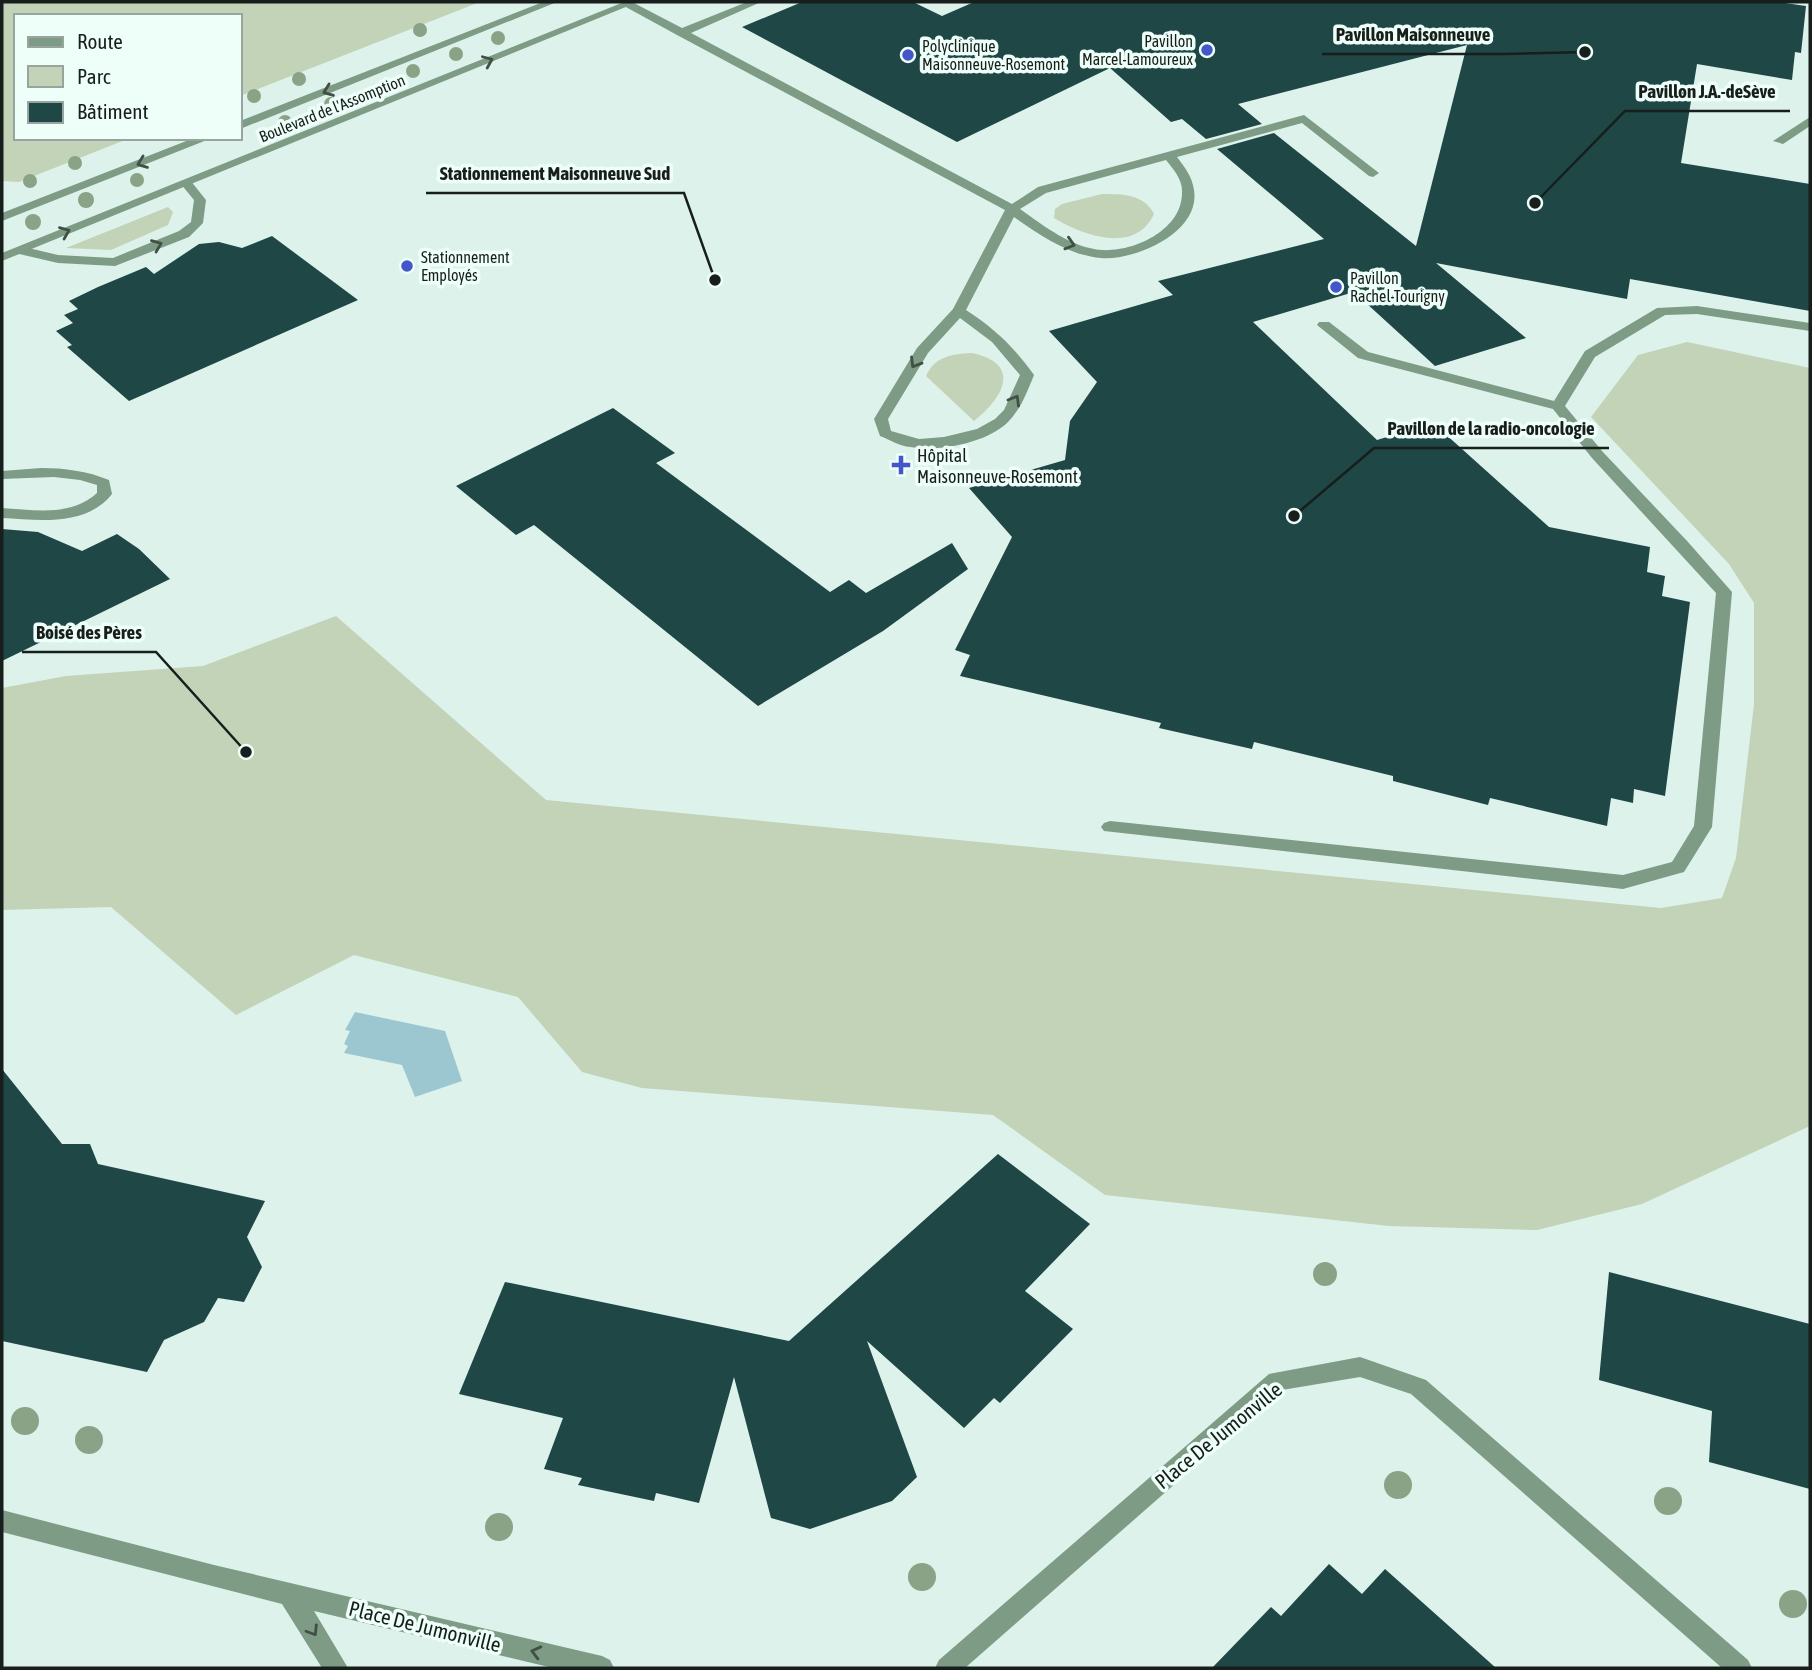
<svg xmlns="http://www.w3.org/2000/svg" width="1812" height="1670" viewBox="0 0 1812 1670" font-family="'Asap Condensed',sans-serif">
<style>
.green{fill:#c2d3b7}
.water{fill:#9cc7d0}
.building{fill:#1e4746}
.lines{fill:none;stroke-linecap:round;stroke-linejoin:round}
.service{fill:#7d9b85;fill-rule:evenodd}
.minor{fill:#7d9b85;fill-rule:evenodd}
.tertiary{fill:#7d9b85;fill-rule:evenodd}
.tree{fill:#8aa285}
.oneway{stroke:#405045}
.poi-dot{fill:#4356ca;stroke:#eefef8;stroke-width:2.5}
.labels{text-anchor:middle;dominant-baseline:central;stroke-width:7;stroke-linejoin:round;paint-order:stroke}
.far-poi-label{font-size:16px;fill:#171e1b;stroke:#eefef8;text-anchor:start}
.far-street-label{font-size:16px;fill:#171e1b;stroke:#eefef8}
.poi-label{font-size:18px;fill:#171e1b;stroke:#eefef8;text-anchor:start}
.near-street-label{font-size:21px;fill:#171e1b;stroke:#eefef8}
.leader{fill:none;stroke:#171e1b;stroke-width:2.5}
.callout-dot{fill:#171e1b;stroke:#eefef8;stroke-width:2.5}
.callout-label{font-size:19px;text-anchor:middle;font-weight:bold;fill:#171e1b;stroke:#eefef8;stroke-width:7;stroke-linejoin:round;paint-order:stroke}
</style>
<rect width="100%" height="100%" fill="#ddf2eb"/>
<g class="green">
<polygon points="2,2 480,2 240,96 240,16 16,16 16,138 130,138 19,182 2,181"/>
<path d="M1102 194C1122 194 1144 194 1154 214 1135 255 1082 235 1054 218L1055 209 1062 204Z"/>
<polygon points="168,207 173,212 168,225 111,250 66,248"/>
<polygon points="1687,342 1810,368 1810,1126 1642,1204 1537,1230 1389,1226 1105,1195 993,1115 642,1088 582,1072 518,997 354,955 236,1015 111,907 2,910 2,688 66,676 203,666 336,616 546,800 1661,908 1722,898 1736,858 1754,704 1754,603 1729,564 1591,417 1638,355"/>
<path d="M972 353C1022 364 1004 397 974 421L926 376C935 356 952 354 972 353Z"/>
</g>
<polygon class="water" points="355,1012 445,1031 462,1081 415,1097 402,1065 344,1053 348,1046 344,1044 350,1031 345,1030"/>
<g class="building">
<polygon points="802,2 913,2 942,16 974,2 1778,2 1806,6 1801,53 1795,52 1792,80 1697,64 1681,163 1810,184 1810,311 1630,279 1627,299 1436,263 1526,338 1435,366 1354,292 1253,322 1377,440 1433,423 1549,527 1650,547 1647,572 1665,576 1662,596 1690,602 1665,796 1634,789 1633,803 1611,798 1607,826 1490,798 1488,805 1393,781 1393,776 1254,742 1252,749 1159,728 1161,723 960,676 970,655 955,650 1012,537 969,488 1065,460 1070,421 1097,382 1049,331 1173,295 1158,281 1324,239 1217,149 1274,133 1416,246 1467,45 1238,104 1262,124 1206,139 1182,119 1171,122 1110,68 957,142 742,27"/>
<polygon points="272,236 358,300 129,401 67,347 72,345 56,331 73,323 64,315 78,309 69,301 98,287 146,267 154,274 199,244 219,242 242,248"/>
<polygon points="613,408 675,453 656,463 830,592 849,580 866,593 952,543 968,569 883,631 758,706 534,525 516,535 456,486"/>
<polygon points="2,529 38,532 82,551 117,534 139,549 170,579 2,661"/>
<polygon points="2,1069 62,1144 90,1144 98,1164 265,1201 247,1237 262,1267 244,1302 218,1298 204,1322 164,1340 147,1372 2,1341"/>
<polygon points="998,1154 1090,1224 1025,1291 1073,1329 1000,1403 994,1398 964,1428 867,1341 917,1477 892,1501 810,1529 771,1518 734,1377 699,1503 656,1493 654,1501 578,1485 582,1478 544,1469 563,1418 459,1394 505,1282 789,1341"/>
<polygon points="1609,1272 1810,1324 1810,1489 1709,1462 1712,1411 1599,1380"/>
<polygon points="1329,1564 1362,1594 1385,1569 1496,1668 1212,1668 1271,1607 1281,1616"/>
</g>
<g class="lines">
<g class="service">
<path d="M624 2H632L682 28 747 2H761L691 33 1012 204 1038 187 1304 115 1379 173 1373 177 1369 176 1302 123 1177 157C1185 168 1192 176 1194 190 1201 232 1135 261 1101 258 1068 255 1040 235 1014 217L966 310C994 328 1015 348 1034 375 1027 392 1021 409 1008 422 987 443 939 452 910 447 900 446 890 440 880 436L874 419 917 348 953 309 1005 210 677 35 624 6ZM1166 160C1174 170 1183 180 1182 193 1182 230 1134 252 1102 250 1072 248 1044 226 1020 209L1046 193ZM960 318 992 342 1020 375 1004 410 995 419 977 429 944 437 919 439 891 431 888 419 928 353Z"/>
<polygon points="1810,117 1810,126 1783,144 1773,141"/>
<polygon points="186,179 190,180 206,200 203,223 189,237 115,266 58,263 15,253 14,250 20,246 58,255 113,258 179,231 191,222 194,200 180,183"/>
<polygon points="1697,306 1810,323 1810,331 1697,314 1665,315 1595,357 1565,406 1602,451 1688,542 1732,592 1712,827 1684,872 1623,889 1104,831 1101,827 1104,823 1110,821 1623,875 1672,862 1694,826 1716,593 1592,458 1553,409 1358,358 1317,325 1319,322 1329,322 1368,352 1554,401 1585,351 1657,308"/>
<path d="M41 468C65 468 87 471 109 480L112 494C86 527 39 520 2 518V508C35 510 70 517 97 493V485L80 480 54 477 2 479V471Z"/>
</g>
<g class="minor">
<polygon points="1360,1357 1426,1380 1748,1660 1752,1668 1722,1668 1411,1394 1360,1377 1282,1390 965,1668 935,1668 939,1660 1269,1374"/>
<polygon points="2,1510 214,1565 602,1656 610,1660 614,1668 553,1668 314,1611 348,1668 322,1668 282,1604 2,1532"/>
</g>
<g class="tertiary">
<polygon points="543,2 557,2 240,129 240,121"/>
<polygon points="624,2 638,2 2,261 2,253"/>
<polygon points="194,138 212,138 2,221 2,213"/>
</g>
</g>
<g class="tree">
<circle cx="420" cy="30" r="7"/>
<circle cx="498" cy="38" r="7"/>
<circle cx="456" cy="54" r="7"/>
<circle cx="413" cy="71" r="7"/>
<circle cx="299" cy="79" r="7"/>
<circle cx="254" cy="96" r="7"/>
<circle cx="331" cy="104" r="7"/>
<circle cx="285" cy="122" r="7"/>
<circle cx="75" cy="163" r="7"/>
<circle cx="137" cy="180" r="7"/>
<circle cx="30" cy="181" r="7"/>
<circle cx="86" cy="200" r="8"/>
<circle cx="33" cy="222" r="8"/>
<circle cx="1325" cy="1274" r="12"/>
<circle cx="25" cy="1421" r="14"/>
<circle cx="89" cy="1440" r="14"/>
<circle cx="1398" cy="1485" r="14"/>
<circle cx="1668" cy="1501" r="14"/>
<circle cx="499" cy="1527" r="14"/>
<circle cx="922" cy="1577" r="14"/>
<circle cx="1793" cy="1604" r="14"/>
</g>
<defs><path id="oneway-chevron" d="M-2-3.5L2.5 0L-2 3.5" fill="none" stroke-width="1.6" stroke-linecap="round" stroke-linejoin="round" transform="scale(1.75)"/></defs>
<g class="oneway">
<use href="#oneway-chevron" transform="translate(488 61) rotate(-23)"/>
<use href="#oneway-chevron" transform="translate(328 91) rotate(159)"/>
<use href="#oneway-chevron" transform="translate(142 163) rotate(159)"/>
<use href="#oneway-chevron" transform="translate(65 232) rotate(-22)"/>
<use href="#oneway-chevron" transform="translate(1070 244) rotate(17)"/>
<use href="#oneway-chevron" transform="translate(157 245) rotate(-22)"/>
<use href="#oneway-chevron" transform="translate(915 363) rotate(121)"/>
<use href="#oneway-chevron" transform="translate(1015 400) rotate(-60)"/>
<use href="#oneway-chevron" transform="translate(313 1631) rotate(58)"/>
<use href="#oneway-chevron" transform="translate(536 1652) rotate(-166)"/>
</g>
<g class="poi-dot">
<circle cx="1207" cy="50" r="7"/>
<circle cx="908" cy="55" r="7"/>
<circle cx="407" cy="266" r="7"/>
<circle cx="1336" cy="287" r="7"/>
<path d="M897.5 454.5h7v7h7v7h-7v7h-7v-7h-7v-7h7z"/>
</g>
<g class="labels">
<g class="far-poi-label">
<text x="1193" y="41" text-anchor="end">Pavillon<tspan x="1193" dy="18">Marcel-Lamoureux</tspan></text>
<text x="922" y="46">Polyclinique<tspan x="922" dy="18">Maisonneuve-Rosemont</tspan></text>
<text x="421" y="257">Stationnement<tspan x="421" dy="18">Employés</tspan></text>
<text x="1350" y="278">Pavillon<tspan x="1350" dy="18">Rachel-Tourigny</tspan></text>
</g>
<g class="far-street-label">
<text transform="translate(332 108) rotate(-22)">Boulevard de l'Assomption</text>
</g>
<g class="poi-label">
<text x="917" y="455">Hôpital<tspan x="917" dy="21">Maisonneuve-Rosemont</tspan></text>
</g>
<g class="near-street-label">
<text transform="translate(1218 1435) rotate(-39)">Place De Jumonville</text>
<text transform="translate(425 1626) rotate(14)">Place De Jumonville</text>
</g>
</g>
<path class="leader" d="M1585 52L1505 54H1322M1535 203L1625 111H1790M715 280L684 193H426M1294 516L1374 448H1609M246 752L156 652H22"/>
<g class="callout-dot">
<circle cx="1585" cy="52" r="7"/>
<circle cx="1535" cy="203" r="7"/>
<circle cx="715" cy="280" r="7"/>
<circle cx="1294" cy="516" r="7"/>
<circle cx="246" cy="752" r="7"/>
</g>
<g class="callout-label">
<text x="1413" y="41">Pavillon Maisonneuve</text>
<text x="1707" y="98">Pavillon J.A.-deSève</text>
<text x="555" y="180">Stationnement Maisonneuve Sud</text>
<text x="1491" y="435">Pavillon de la radio-oncologie</text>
<text x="89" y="639">Boisé des Pères</text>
</g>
<rect width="1812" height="1670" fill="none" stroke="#171e1b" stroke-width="7"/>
<rect x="14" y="14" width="228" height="126" fill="#eefef8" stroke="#98a4a0" stroke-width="2"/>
<rect x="28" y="37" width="35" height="10" fill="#7d9b85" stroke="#98a4a0" stroke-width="2"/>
<text x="77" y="49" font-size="21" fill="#171e1b">Route</text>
<rect x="28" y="66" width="35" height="21" fill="#c2d3b7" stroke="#98a4a0" stroke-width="2"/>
<text x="77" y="84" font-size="21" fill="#171e1b">Parc</text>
<rect x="28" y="102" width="35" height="21" fill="#1e4746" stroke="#98a4a0" stroke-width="2"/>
<text x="77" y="119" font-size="21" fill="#171e1b">Bâtiment</text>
</svg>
